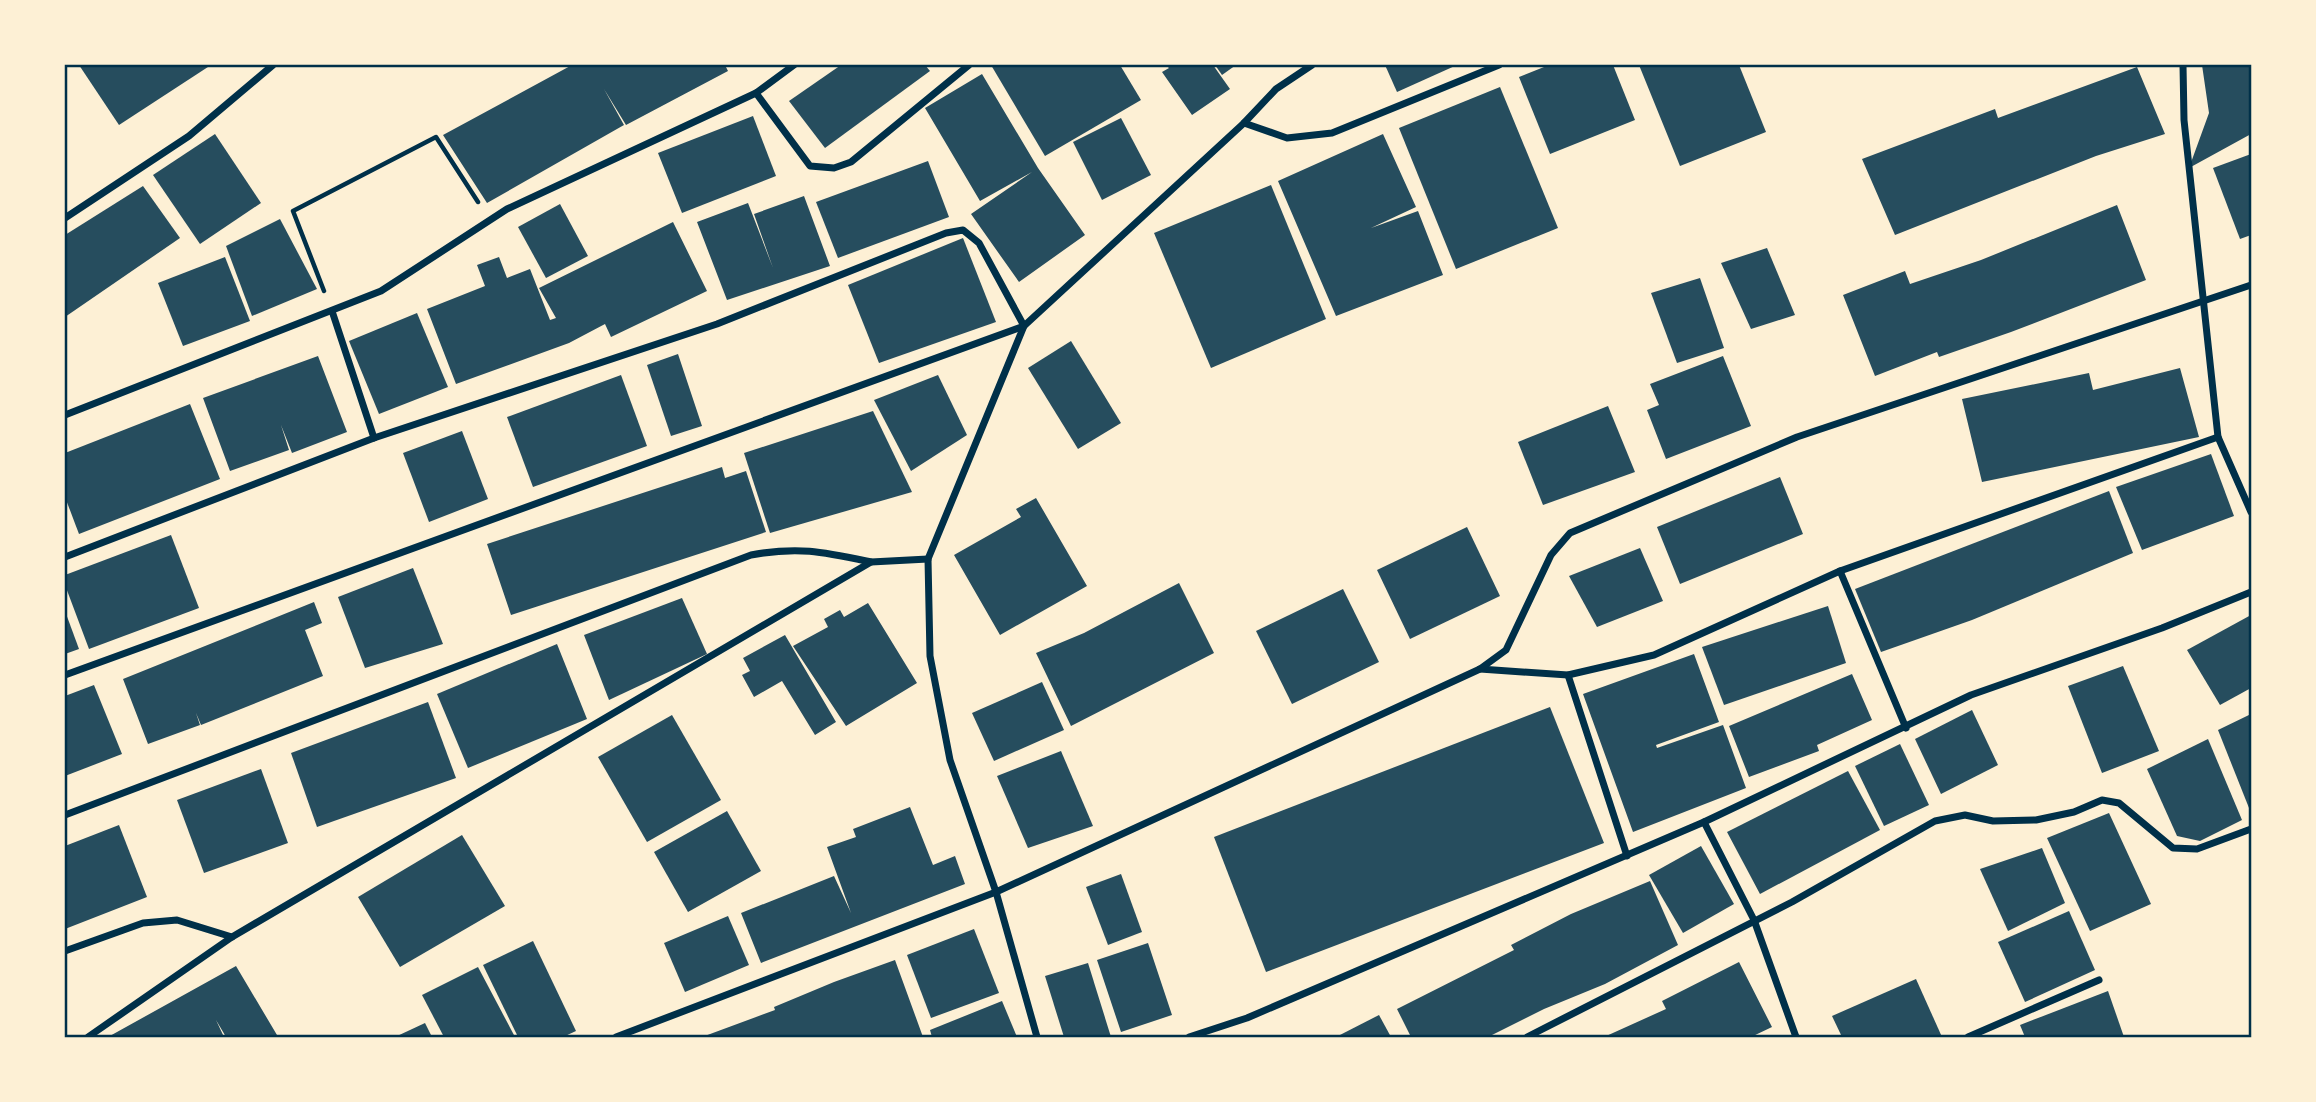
<svg xmlns="http://www.w3.org/2000/svg" width="2316" height="1102" viewBox="0 0 2316 1102" font-family="Mulish,sans-serif">
<style>
.building{fill:#264d5e}
.lines{fill:none;stroke-linecap:round;stroke-linejoin:round}
.path{stroke:#003049;stroke-width:4.5}
.minor{stroke:#003049;stroke-width:7}
.neatline{fill:none;stroke:#003049;stroke-width:2.5}
</style>
<rect width="100%" height="100%" fill="#fdf0d5"/>
<g class="building">
<polygon points="79,65 211,65 119,125"/>
<polygon points="572,65 725,65 728,71 626,125 604,89 624,125 487,203 443,135"/>
<polygon points="841,65 925,65 930,71 825,148 789,101"/>
<polygon points="991,65 1120,65 1141,100 1045,156"/>
<polygon points="1166,65 1213,65 1230,89 1192,115 1162,72 1169,68"/>
<polygon points="1215,65 1236,65 1222,75"/>
<polygon points="1385,65 1457,65 1397,92"/>
<polygon points="1549,65 1613,65 1635,120 1550,154 1519,77"/>
<polygon points="1639,65 1739,65 1766,132 1680,166"/>
<polygon points="2202,65 2251,65 2251,134 2189,168 2209,113"/>
<polygon points="2137,67 2165,134 2096,156 1895,235 1862,159 1995,109 1998,118"/>
<polygon points="982,74 1038,168 1085,235 1019,282 971,214 1032,172 980,201 925,108"/>
<polygon points="1500,87 1558,228 1456,269 1399,128"/>
<polygon points="753,116 776,176 682,213 658,153"/>
<polygon points="1121,118 1151,175 1102,200 1073,142"/>
<polygon points="215,134 261,203 200,244 153,175"/>
<polygon points="1383,134 1416,207 1371,228 1418,211 1443,275 1336,316 1278,181"/>
<polygon points="2251,154 2251,235 2240,239 2213,168"/>
<polygon points="928,161 949,217 838,258 816,202"/>
<polygon points="1271,185 1326,319 1211,368 1154,233"/>
<polygon points="143,186 180,238 65,317 65,235"/>
<polygon points="804,196 830,266 727,300 697,222 748,203 773,268 754,214"/>
<polygon points="560,204 588,256 546,278 518,227"/>
<polygon points="2117,205 2146,280 2011,332 1939,357 1937,352 1875,376 1843,295 1905,271 1910,284 1981,260"/>
<polygon points="280,219 317,289 252,316 226,246"/>
<polygon points="673,222 707,291 611,337 605,324 569,343 456,384 427,309 485,286 477,265 499,257 507,278 530,269 550,320 556,318 539,288"/>
<polygon points="963,238 996,322 879,363 848,285"/>
<polygon points="1767,248 1795,315 1751,329 1721,263"/>
<polygon points="225,257 250,321 183,346 158,283"/>
<polygon points="1700,278 1724,348 1677,363 1651,293"/>
<polygon points="417,313 448,387 379,414 349,341"/>
<polygon points="1071,341 1121,423 1078,449 1028,368"/>
<polygon points="678,354 702,426 671,436 647,365"/>
<polygon points="318,356 347,432 292,453 281,425 289,450 230,471 203,398"/>
<polygon points="1723,356 1751,426 1666,459 1647,410 1659,405 1650,384"/>
<polygon points="2180,368 2199,437 1982,482 1962,399 2089,373 2093,390"/>
<polygon points="621,375 647,446 533,487 507,417"/>
<polygon points="938,375 967,435 911,471 874,400"/>
<polygon points="190,404 220,479 79,534 65,497 65,453"/>
<polygon points="1608,406 1635,472 1543,505 1518,442"/>
<polygon points="873,411 912,492 770,533 744,453"/>
<polygon points="462,431 488,499 429,522 403,453"/>
<polygon points="2211,454 2234,516 2142,550 2116,487"/>
<polygon points="722,467 725,478 746,471 766,532 511,615 487,544"/>
<polygon points="1780,477 1803,534 1680,584 1657,527"/>
<polygon points="2109,491 2133,553 1972,620 1881,652 1855,589"/>
<polygon points="1036,498 1087,586 1000,635 954,555 1021,517 1016,509"/>
<polygon points="1467,527 1500,596 1410,639 1377,570"/>
<polygon points="171,535 199,608 89,649 65,585 65,575"/>
<polygon points="1640,548 1663,601 1597,627 1569,576"/>
<polygon points="413,568 443,644 365,668 338,597"/>
<polygon points="1179,583 1214,653 1071,726 1036,653 1084,633"/>
<polygon points="1343,589 1379,662 1292,704 1256,631"/>
<polygon points="682,598 707,654 609,700 584,635"/>
<polygon points="314,602 322,623 305,630 323,676 201,725 196,713 200,725 148,744 123,679"/>
<polygon points="868,603 917,683 846,726 793,646 828,627 824,619 840,610 844,617"/>
<polygon points="1828,606 1846,663 1724,705 1702,647"/>
<polygon points="65,611 79,649 65,654"/>
<polygon points="2251,615 2251,688 2220,705 2187,650"/>
<polygon points="785,635 836,722 815,735 782,681 754,697 742,675 750,671 743,658"/>
<polygon points="557,644 587,719 468,768 437,694"/>
<polygon points="1694,654 1719,722 1656,745 1657,748 1723,725 1746,788 1633,832 1583,694"/>
<polygon points="2123,666 2159,751 2102,773 2068,686"/>
<polygon points="1852,674 1872,720 1817,745 1819,751 1749,777 1729,726"/>
<polygon points="1042,682 1064,730 994,761 972,713"/>
<polygon points="94,685 122,754 65,776 65,696"/>
<polygon points="428,702 456,778 317,827 291,753"/>
<polygon points="1550,707 1604,843 1266,972 1214,837"/>
<polygon points="1972,710 1998,765 1941,794 1915,739"/>
<polygon points="2251,714 2251,813 2218,730"/>
<polygon points="672,715 721,800 647,842 598,757"/>
<polygon points="2208,739 2242,820 2200,841 2177,836 2147,769"/>
<polygon points="1900,744 1929,805 1884,826 1855,766"/>
<polygon points="1061,751 1093,826 1028,848 997,776"/>
<polygon points="261,769 288,843 204,873 177,800"/>
<polygon points="1848,771 1880,830 1760,894 1727,832"/>
<polygon points="910,807 933,865 955,856 965,884 761,963 741,913 834,876 851,913 827,847 856,837 853,829"/>
<polygon points="727,811 761,871 688,912 654,852"/>
<polygon points="2109,813 2151,904 2090,931 2047,838"/>
<polygon points="119,825 147,897 65,929 65,846"/>
<polygon points="462,835 505,906 400,967 358,897"/>
<polygon points="1701,846 1734,904 1683,933 1649,875"/>
<polygon points="2042,848 2065,903 2008,931 1980,869"/>
<polygon points="1121,874 1142,932 1108,945 1086,887"/>
<polygon points="1650,881 1678,945 1605,984 1544,1009 1488,1037 1411,1037 1397,1009 1514,950 1511,945 1571,914"/>
<polygon points="2069,911 2095,970 2025,1002 1998,942"/>
<polygon points="728,916 749,965 685,992 664,943"/>
<polygon points="974,929 999,993 931,1018 907,955"/>
<polygon points="533,941 576,1031 563,1037 518,1037 483,965"/>
<polygon points="1148,943 1172,1015 1121,1032 1097,960"/>
<polygon points="895,960 923,1037 702,1037 775,1010 774,1007 834,982"/>
<polygon points="1739,962 1772,1027 1751,1037 1604,1037 1666,1009 1662,1001"/>
<polygon points="1088,963 1111,1037 1064,1037 1045,976"/>
<polygon points="236,966 277,1035 273,1037 226,1037 216,1020 224,1037 108,1037"/>
<polygon points="478,967 515,1037 444,1037 422,995"/>
<polygon points="1916,979 1942,1037 1842,1037 1832,1016"/>
<polygon points="2108,991 2124,1037 2025,1037 2020,1025"/>
<polygon points="1002,1001 1017,1037 932,1037 930,1030"/>
<polygon points="1379,1015 1391,1037 1336,1037"/>
<polygon points="425,1023 432,1037 395,1037"/>
</g>
<g class="lines">
<polyline class="path" points="324,291 293,211 436,137 478,202"/>
<g class="minor">
<polyline points="2183,65 2184,120 2218,437 2251,512"/>
<polyline points="756,93 810,166 834,168 851,162 969,65"/>
<polyline points="1244,123 1287,138 1332,133 1499,65"/>
<polyline points="65,218 189,136 273,65"/>
<polyline points="332,311 374,438"/>
<polyline points="65,415 381,291 507,209 756,93 794,65"/>
<polyline points="65,557 374,438 717,324 946,233 963,230 979,243 1024,326 928,559 930,656 950,760 996,892 1037,1037"/>
<polyline points="1840,571 1906,728"/>
<polyline points="1480,669 1568,675 1654,655 1840,571 2218,437"/>
<polyline points="65,675 1024,326 1244,123 1276,89 1312,65"/>
<polyline points="1568,675 1627,856"/>
<path d="M65 815 751 555C799 546 824 552 871 562"/>
<polyline points="65,951 143,923 177,920 232,937"/>
<polyline points="88,1037 232,937 871,562 928,559"/>
<polyline points="616,1037 996,892 1480,669 1506,650 1551,555 1570,533 1797,437 2251,285"/>
<polyline points="1189,1037 1247,1018 1704,822"/>
<polyline points="1527,1037 1792,902 1935,821 1965,815 1993,821 2036,820 2074,812 2102,800 2119,803 2173,848 2197,849 2251,829"/>
<polyline points="1796,1037 1754,920 1704,822 1971,695 2162,628 2251,592"/>
<polyline points="1968,1037 2099,980"/>
</g>
</g>
<rect width="2316" height="1102" fill="none" stroke="#fdf0d5" stroke-width="133"/>
<rect x="66" y="66" width="2184" height="970" class="neatline"/>
</svg>
